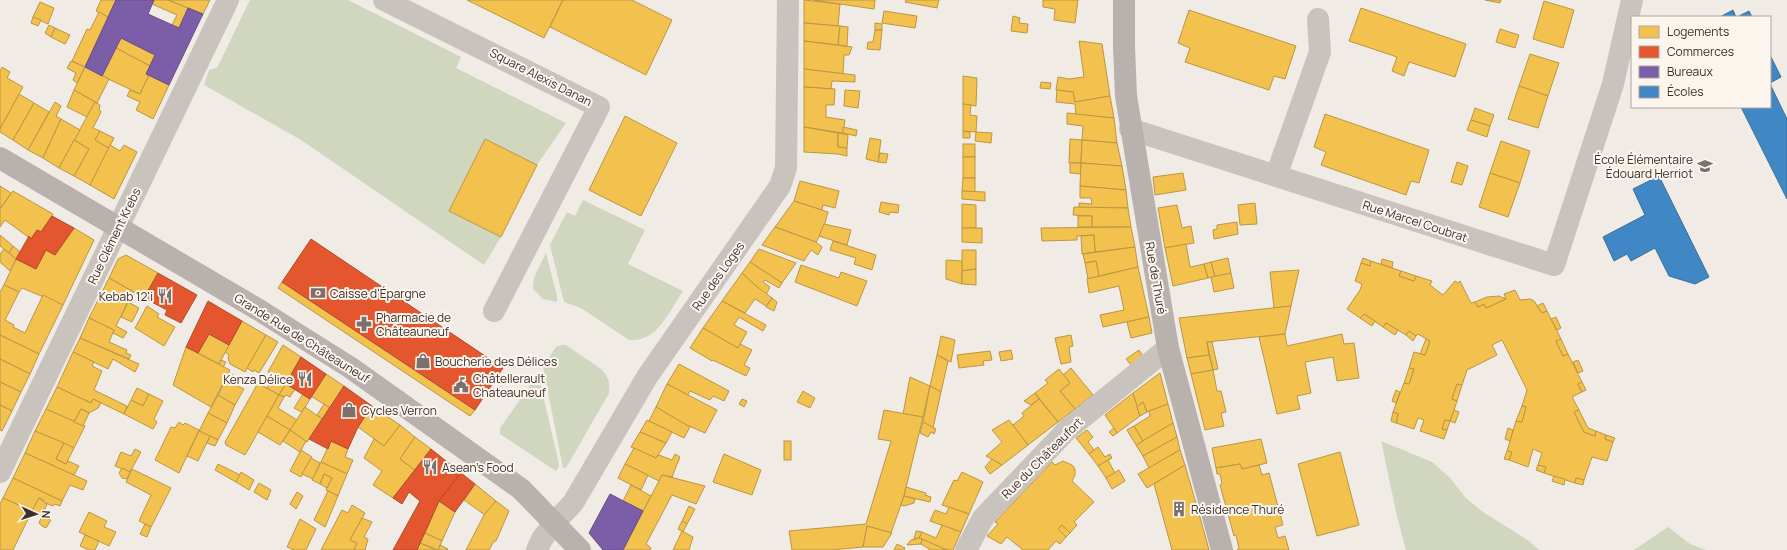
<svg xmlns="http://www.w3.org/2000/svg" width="1787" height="550" viewBox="0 0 1787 550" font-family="Manrope,sans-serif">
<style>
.green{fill:#d1d6bf}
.homes{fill:#f2c14e;stroke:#bb9644}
.shops{fill:#e4572e;stroke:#b14b2d}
.offices{fill:#7b5ea7;stroke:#685082}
.schools{fill:#3f88c5;stroke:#3e6e97}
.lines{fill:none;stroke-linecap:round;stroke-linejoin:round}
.minor{stroke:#c9c3be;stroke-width:22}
.major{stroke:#b8b1ad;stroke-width:22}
.labels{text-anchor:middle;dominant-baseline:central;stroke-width:4;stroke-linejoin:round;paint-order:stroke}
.street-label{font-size:12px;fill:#3b302b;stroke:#fbf5ee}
.poi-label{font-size:12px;fill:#3b302b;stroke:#fbf5ee;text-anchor:start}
</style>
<rect width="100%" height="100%" fill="#f0ebe5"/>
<g class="green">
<polygon points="250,0 348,0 461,57 456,68 566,123 537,165 485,139 449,211 501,237 484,265 301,140 204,85 209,70 217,68"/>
<path d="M583 200 645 230 628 264 683 291C670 310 657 343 629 340L581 308 564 302 550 245 567 212 575 216Z"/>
<polygon points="546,253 557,296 557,302 543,299 533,289 534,278"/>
<path d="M561 345H566L601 369C609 377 610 383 609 393L566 468H563L543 367 556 347Z"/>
<polygon points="538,374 559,464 558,468 556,471 500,434 500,428"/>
<polygon points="1381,441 1432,462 1450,478 1466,498 1483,512 1529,541 1539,550 1406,550 1397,516"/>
<polygon points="1668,527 1690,544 1706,550 1634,550"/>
</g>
<g class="homes">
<polygon points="101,0 116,0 108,17 96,11"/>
<polygon points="154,0 168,0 188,8 179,28 172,25 177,15 152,4"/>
<polygon points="168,0 210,0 203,14"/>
<polygon points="467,0 563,0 544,38"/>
<polygon points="563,0 632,0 672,20 646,75 550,27"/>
<polygon points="804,0 840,4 838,26 804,23"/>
<polygon points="813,0 875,0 874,9"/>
<polygon points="906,0 939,0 937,8 905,2"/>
<polygon points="1043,0 1078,0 1075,23 1054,20 1055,9 1043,7"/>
<polygon points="1485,0 1501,0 1500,3"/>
<polygon points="1544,1 1574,10 1563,48 1533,39"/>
<polygon points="40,2 54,8 48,24 33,17"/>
<polygon points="1361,8 1466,44 1455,77 1409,62 1404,76 1392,71 1397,57 1349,41"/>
<polygon points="1189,10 1296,46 1285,79 1274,76 1269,90 1185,62 1190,48 1178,43"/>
<polygon points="884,11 917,16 915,28 882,23"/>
<polygon points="99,12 108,17 85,67 72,61 87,29 90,30"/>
<polygon points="1013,16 1020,18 1019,23 1028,24 1027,33 1011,31"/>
<polygon points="33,17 41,20 38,26 31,23"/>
<polygon points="804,23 840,26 838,45 804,41"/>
<polygon points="875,23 882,24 882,30 875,30"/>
<polygon points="49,25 55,28 51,37 45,33"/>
<polygon points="840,26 848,27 847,46 838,45"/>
<polygon points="55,28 70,35 65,44 51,37"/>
<polygon points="1500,29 1519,35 1515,48 1496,42"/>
<polygon points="875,30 882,30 880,50 867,49 868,42 873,42"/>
<polygon points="121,38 155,55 150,66 116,48"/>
<polygon points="804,41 852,47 849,55 844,55 843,74 804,69"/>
<polygon points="1079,41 1102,44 1110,96 1075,102 1073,92 1056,90 1058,77 1069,79 1084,77"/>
<polygon points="116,48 150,66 146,74 149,75 140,94 102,76"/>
<polygon points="1530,54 1559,63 1548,96 1519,86"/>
<polygon points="71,61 85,67 77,83 73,80 76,73 67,68"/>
<polygon points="2,67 10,72 7,78 23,87 0,129 0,71"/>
<polygon points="85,67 109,79 97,103 74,90"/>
<polygon points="804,69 855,75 855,82 832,81 831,89 804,87"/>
<polygon points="149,75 169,85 153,119 136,110 140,102 127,96 130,90 140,94"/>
<polygon points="963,76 977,78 976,106 963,104"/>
<polygon points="1041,82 1051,83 1050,89 1040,88"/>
<polygon points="1519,86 1548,96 1538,128 1508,119"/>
<polygon points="804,87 835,89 834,105 826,105 826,117 845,120 843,133 804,127"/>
<polygon points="74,90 95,102 87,117 67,107"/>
<polygon points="845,90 860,91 858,108 844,106"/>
<polygon points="1057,90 1073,92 1075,102 1110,96 1114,118 1076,115 1075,104 1056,102"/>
<polygon points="19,94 34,103 13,140 0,132 0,129"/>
<polygon points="55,102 61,106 56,116 61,119 43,158 28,150"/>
<polygon points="95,102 100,105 99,109 101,112 93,128 100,131 95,140 109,148 90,185 74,176 89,149 74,140"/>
<polygon points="34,103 49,112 28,150 13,140"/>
<polygon points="963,104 971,105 970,115 977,116 976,132 963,131"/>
<polygon points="1475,108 1494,115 1490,126 1471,120"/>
<polygon points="1067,113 1114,118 1117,143 1082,140 1083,126 1067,124"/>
<polygon points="1325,114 1429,150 1419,183 1411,181 1406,195 1321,165 1326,152 1314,147"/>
<polygon points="625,116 677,143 641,216 589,190"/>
<polygon points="61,119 80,130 59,168 43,158"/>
<polygon points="1471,120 1490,126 1487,137 1467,130"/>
<polygon points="804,127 838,133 838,147 847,148 847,156 838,154 804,152"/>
<polygon points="843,127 857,130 856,136 843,133"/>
<polygon points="100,131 114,138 109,148 95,140"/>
<polygon points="963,131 970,132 970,138 963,138"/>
<polygon points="976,132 992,133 991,143 975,141"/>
<polygon points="838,133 848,135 847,148 838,147"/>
<polygon points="870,138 881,140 878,162 866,159"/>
<polygon points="485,139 537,165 501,237 449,211"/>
<polygon points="1070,139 1082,140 1081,163 1069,163"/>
<polygon points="74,140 89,149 74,176 59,168"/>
<polygon points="1082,140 1117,143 1122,166 1081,163"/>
<polygon points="1501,141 1530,151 1520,183 1490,173"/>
<rect x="963" y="144" width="12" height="13"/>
<polygon points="110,145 120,151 124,145 137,152 114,199 90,185"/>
<polygon points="880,153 888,154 886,163 878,162"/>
<rect x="963" y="157" width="12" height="21"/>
<polygon points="1457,162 1468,166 1462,185 1451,182"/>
<polygon points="1070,163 1081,163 1081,174 1070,173"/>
<polygon points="1081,163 1122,166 1126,190 1080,186"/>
<polygon points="1183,173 1186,190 1155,195 1153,177"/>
<polygon points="1490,173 1520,183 1508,217 1479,207"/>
<polygon points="963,178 975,178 975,192 962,191"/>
<polygon points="800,181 839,191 835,208 823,205 822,210 794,201"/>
<polygon points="0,186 11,193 0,209"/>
<polygon points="1080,186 1126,190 1128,208 1079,208 1079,203 1092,204 1091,198 1080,198"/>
<polygon points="13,191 53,214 41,232 37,230 31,239 5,220 0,227 0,209"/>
<polygon points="962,191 985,192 985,201 962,199"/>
<polygon points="794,201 828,212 823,230 816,242 775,227"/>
<polygon points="881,202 899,205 898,213 890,212 889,215 879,212"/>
<polygon points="1255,203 1257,224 1240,225 1238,205"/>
<polygon points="962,204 976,205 976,228 962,228"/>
<polygon points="1177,205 1182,228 1191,226 1194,243 1165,248 1158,208"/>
<polygon points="1074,207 1128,208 1131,227 1092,227 1092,216 1073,215"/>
<rect x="1078" y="216" width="14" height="11"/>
<polygon points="1237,222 1238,234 1214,239 1213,230 1217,229 1217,225"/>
<polygon points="824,224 851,230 847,245 819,236"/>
<polygon points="775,227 816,242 822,247 818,255 811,250 804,261 762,245"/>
<polygon points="1131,227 1135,247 1095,252 1094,235 1077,236 1077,240 1042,241 1041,228"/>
<polygon points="74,228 94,240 63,305 22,288 19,292 4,285 16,259 36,269 46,250 55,255"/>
<polygon points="962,228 982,228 982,243 962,242"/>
<polygon points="0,235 13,246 9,253 0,246"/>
<polygon points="1094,235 1095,252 1082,254 1081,236"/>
<polygon points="833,241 876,255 872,270 854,264 856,258 830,250"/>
<polygon points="1186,244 1190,267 1204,264 1208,278 1173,286 1165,248"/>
<polygon points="13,246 20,252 16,259 9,253"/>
<polygon points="1135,247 1138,267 1099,276 1096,261 1085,263 1083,254"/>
<polygon points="4,249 16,259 10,271 0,262 0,254"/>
<polygon points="759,249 796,263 782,283 750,262"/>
<polygon points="962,250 976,250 976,269 962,271"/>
<polygon points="126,255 158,273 144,298 109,278 118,259"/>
<polygon points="1228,258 1231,273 1215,277 1211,262"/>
<polygon points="1363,258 1371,261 1370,266 1361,263"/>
<polygon points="1382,259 1393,262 1392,268 1381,264"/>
<polygon points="946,260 962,261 962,284 946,279"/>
<polygon points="1096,261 1099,276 1088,279 1085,263"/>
<polygon points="1371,261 1401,271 1399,276 1414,281 1416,276 1432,281 1430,285 1443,295 1455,281 1458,283 1460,281 1471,303 1475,302 1478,307 1484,304 1486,308 1506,299 1504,294 1515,290 1520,300 1530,299 1534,301 1542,313 1547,311 1561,339 1556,341 1563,356 1568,354 1582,382 1578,384 1582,392 1572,397 1579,410 1574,412 1584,432 1595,436 1596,431 1606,435 1605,439 1613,442 1607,461 1592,457 1584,480 1576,478 1575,483 1544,473 1546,467 1538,465 1542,453 1533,449 1528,467 1509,460 1512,452 1507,451 1516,421 1522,422 1526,407 1522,406 1527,390 1502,340 1492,345 1497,355 1467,370 1462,385 1457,384 1452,399 1457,401 1454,410 1450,421 1445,420 1442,429 1447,430 1444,439 1420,431 1424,420 1418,418 1414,429 1396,423 1398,414 1393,412 1404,383 1409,384 1414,369 1409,368 1414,352 1425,355 1430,341 1418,334 1416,336 1409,331 1406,335 1386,323 1383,327 1364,314 1360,318 1347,309 1360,290 1362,284 1355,281 1361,263 1370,266"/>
<polygon points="750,262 782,283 779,288 765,280 763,282 770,287 766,295 756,286 742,273"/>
<polygon points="1211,262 1215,277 1208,278 1204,264"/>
<polygon points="801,265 839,278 841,272 867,281 857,306 795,282"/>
<polygon points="1138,267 1149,317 1103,327 1100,315 1124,310 1119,286 1089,293 1087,279"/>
<polygon points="976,269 976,285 962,284 962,271"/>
<polygon points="1299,270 1291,306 1274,308 1270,272"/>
<polygon points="1401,271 1416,276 1414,281 1399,276"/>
<polygon points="742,273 756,286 772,298 766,306 755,299 745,313 722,301"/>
<polygon points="1231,273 1234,288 1214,292 1211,277"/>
<polygon points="109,278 137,294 129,297 130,303 128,302 116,326 127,332 123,338 113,333 114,330 89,318"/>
<polygon points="282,282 475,410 470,416 278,288"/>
<polygon points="4,285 19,292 5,320 14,325 13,327 25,333 43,295 63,305 39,354 0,335 0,292"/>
<polygon points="1499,296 1506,299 1486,308 1484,304 1478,307 1475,302 1487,297"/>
<polygon points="772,298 777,302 774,311 766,307"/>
<polygon points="722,301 766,325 763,331 739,317 734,325 747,332 738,348 703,328"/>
<polygon points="128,302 139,308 132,322 121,317"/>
<polygon points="1543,303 1547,311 1542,313 1537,306"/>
<polygon points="147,306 159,314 157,317 175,327 164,346 135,328"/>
<polygon points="1291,306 1285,334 1207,342 1209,355 1187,358 1179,318"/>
<polygon points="1364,314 1375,321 1372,326 1360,318"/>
<polygon points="1149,317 1152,333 1131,338 1127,322"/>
<polygon points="1556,317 1561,328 1557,330 1551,319"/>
<polygon points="89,318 114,330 109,342 127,350 126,353 131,355 129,359 80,338"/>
<polygon points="242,321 266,335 245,372 230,364 228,358 229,355 225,352"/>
<polygon points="1386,323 1398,330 1395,335 1383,327"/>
<polygon points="703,328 738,348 740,344 752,350 744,365 750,368 746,376 713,360 712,361 690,348"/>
<polygon points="1409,331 1416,336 1413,341 1406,335"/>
<polygon points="209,334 229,345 219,364 198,353"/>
<polygon points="1285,334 1287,346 1342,334 1344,344 1354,343 1359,378 1337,381 1333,357 1305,362 1311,393 1297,396 1300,409 1277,414 1259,337"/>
<polygon points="0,335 39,354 30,374 0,359"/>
<polygon points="266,335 278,342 259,373 254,370 253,372 247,368"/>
<polygon points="1071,335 1073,346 1069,347 1071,362 1061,364 1055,338"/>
<polygon points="941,336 955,340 951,362 937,355"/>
<polygon points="80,338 139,364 135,372 113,359 108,369 73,352"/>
<polygon points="1426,339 1430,341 1425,355 1420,354"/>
<polygon points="1561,339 1568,354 1563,356 1556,341"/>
<polygon points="1207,342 1212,342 1218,369 1213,370"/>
<polygon points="283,345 301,357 279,395 267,388 274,375 268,372"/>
<polygon points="186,347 230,370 211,407 173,385"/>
<polygon points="1011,350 1013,359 1001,361 999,352"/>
<polygon points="1139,350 1143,356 1131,365 1126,359"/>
<polygon points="990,351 992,360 983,361 984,365 959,368 957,355"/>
<polygon points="73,352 94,362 92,366 102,371 94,390 127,406 124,414 93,399 91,403 57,387"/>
<polygon points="937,355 948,361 941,392 930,386"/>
<polygon points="1209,355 1213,370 1191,374 1187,358"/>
<polygon points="0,359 30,374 21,392 0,382"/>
<polygon points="221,360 226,362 223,367 219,364"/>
<polygon points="1578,360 1583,371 1578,373 1573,362"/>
<polygon points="679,364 729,391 724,401 713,396 710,400 690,391 688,395 667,384"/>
<polygon points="1071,368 1093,395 1075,409 1060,391 1070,383 1063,375"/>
<polygon points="1409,368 1414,369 1409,384 1404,383"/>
<polygon points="1059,369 1070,383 1060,391 1075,409 1058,422 1035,393 1048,383 1045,380"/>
<polygon points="1213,370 1217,391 1221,391 1226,412 1221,413 1224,426 1205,430 1191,374"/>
<polygon points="229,373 241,379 238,386 244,389 235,405 218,395"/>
<polygon points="1160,373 1168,404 1147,412 1143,402 1137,407 1133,393"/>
<polygon points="326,374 344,386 330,408 311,396"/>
<polygon points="910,377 930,386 923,417 903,414"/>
<polygon points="0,382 21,392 12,411 0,405"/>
<polygon points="1582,382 1586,390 1582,392 1578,384"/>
<polygon points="258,383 279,395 245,455 226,445 225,442"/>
<polygon points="286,384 295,389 290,397 286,395 284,397 279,395"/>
<polygon points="667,384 717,410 705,433 682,423 656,407"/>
<polygon points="1457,384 1462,385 1457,401 1452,399"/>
<polygon points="930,386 941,392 933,428 923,422"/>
<polygon points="57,387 91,403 93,399 101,403 98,408 89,413 81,409 74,422 46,409"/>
<polygon points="137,388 149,394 143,406 131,400"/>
<polygon points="1396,390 1400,392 1396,403 1392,401"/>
<polygon points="803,391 815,398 810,408 797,402"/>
<polygon points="1035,393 1039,399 1031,405 1024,401"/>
<polygon points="1133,393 1140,416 1117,433 1105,415"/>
<polygon points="149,394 163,401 154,419 157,422 153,429 124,414 131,400 143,406"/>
<polygon points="303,394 310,399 302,412 294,408"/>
<polygon points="218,395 235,405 227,423 208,413"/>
<polygon points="279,395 284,397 278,408 297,420 290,430 267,416"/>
<polygon points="742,399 747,401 744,407 739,404"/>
<polygon points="1039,399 1058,422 1028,445 1013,425 1024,416 1022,413"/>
<polygon points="1143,402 1147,412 1140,416 1137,407"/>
<polygon points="324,404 330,408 322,419 317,415"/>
<polygon points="1168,404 1173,423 1143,441 1134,426 1150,416 1149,411"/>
<polygon points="0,405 12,411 2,431 0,430"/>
<polygon points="372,406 400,425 384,446 358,427"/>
<polygon points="1522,406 1526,407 1522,422 1516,421"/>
<polygon points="305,407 322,419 307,442 290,430"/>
<polygon points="656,407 690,427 684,438 649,421"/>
<polygon points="46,409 85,426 74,448 35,431"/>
<polygon points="81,409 89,413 83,426 74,422"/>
<polygon points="884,410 923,417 904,496 891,533 867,526 863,547 832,550 792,550 789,531 866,524 891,441 878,439"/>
<polygon points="1454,410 1459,412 1455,423 1450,421"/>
<polygon points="1579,410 1588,428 1596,431 1595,436 1584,432 1574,412"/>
<polygon points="1393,412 1398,414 1396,423 1391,421"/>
<polygon points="208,413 227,423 218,440 199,431"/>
<polygon points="267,416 290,430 280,445 258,432"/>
<polygon points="647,420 672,432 666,443 640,432"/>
<polygon points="1009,420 1028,445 1002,465 986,456 1002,442 992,430"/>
<polygon points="1445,420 1450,421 1447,430 1442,429"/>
<polygon points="179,422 183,425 185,423 199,430 179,473 155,460 171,427 175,428"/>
<polygon points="923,422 936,429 934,434 931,432 928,437 920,433"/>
<polygon points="1173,423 1177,437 1143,456 1136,445"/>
<polygon points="400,425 415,437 400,459 415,470 393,498 373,485 382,471 364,458 374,439 384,446"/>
<polygon points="1134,426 1143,441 1136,445 1127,430"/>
<polygon points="1114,428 1117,433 1113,436 1109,432"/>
<polygon points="1508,428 1513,430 1510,441 1505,439"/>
<polygon points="290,430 306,441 300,452 283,441"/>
<polygon points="1087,430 1093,437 1088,442 1094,450 1089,454 1076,438"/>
<polygon points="35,431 64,443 56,459 66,464 68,461 79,466 74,475 25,453"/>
<polygon points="199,431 210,436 198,461 187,456"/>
<polygon points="640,432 666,443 656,458 631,447"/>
<polygon points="1606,435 1615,438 1613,442 1605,439"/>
<polygon points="210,436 218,440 215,446 207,443"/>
<polygon points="415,437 431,449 415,470 400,459"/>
<polygon points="1177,437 1180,450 1149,468 1143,456"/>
<polygon points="1261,439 1267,463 1242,469 1240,464 1216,468 1212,448"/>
<polygon points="331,441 348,449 345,457 353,460 347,474 321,462"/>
<rect x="784" y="441" width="7" height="19"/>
<polygon points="64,443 74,448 66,464 56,459"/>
<polygon points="1098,447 1105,457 1110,454 1112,458 1098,466 1089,454"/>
<polygon points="634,448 656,458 659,455 672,460 675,454 680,457 672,477 662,475 659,481 625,464"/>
<polygon points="135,449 141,452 130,472 115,466 121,452 131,456"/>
<polygon points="301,450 312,457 301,477 290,471"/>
<polygon points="1180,450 1185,465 1147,488 1138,474"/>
<polygon points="1507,451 1512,452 1509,460 1504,459"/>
<polygon points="1340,452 1359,525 1317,536 1298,464"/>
<polygon points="25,453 74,475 87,481 83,490 70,485 62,501 13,478"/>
<polygon points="724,454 761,470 752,495 713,482"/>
<polygon points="311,458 320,463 313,479 302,474"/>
<polygon points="992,459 1002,465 990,474 985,467"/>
<polygon points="1108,460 1115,473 1106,478 1098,466"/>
<polygon points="1063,461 1072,465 1075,469 1075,475 1072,481 1094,502 1074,522 1077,525 1070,533 1062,525 1058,529 1066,537 1060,544 1056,541 1048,550 1023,550 1007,537 1001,544 987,536 998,524 995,522 1052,462 1055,465"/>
<polygon points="321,462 347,474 338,496 326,490 332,478 324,474 320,484 312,480"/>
<polygon points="218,464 240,475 236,482 215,470"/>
<polygon points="625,464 648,475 641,490 618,478"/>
<polygon points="1240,464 1242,469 1259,465 1262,475 1269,473 1283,525 1275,527 1278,538 1285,536 1289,550 1237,550 1239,548 1236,535 1234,536 1220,485 1222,484 1220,474 1217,474 1216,468"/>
<polygon points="1185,465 1205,535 1209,550 1172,550 1154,484"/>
<polygon points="1538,465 1546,467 1544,473 1536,470"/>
<polygon points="122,468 130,472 127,479 122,478 119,473"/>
<polygon points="132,469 171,488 151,527 139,521 151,495 126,482"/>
<polygon points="1119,470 1125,481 1112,489 1106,478"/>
<polygon points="241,472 254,480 249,490 236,482"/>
<polygon points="962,472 983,482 969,514 942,505 954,480 957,481"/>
<polygon points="324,474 332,478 327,488 320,484"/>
<polygon points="662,475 705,486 696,504 672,495 646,544 651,548 650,550 623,550"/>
<polygon points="1554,476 1565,479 1564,485 1552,481"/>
<polygon points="13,478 62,501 60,506 55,504 53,506 43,502 43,500 39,498 32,511 3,498"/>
<polygon points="1576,478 1584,480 1583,485 1575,483"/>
<polygon points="259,483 271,490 267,500 254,492"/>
<polygon points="475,484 496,501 485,515 464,500"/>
<polygon points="631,485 651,496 643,511 623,501"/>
<polygon points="906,487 926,493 925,495 931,497 930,502 904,496"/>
<polygon points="328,491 338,496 325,527 314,520"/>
<polygon points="297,492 303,496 296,509 290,504"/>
<polygon points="904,496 915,499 914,503 904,506 901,505"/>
<polygon points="3,498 32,511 13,550 0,550 0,504"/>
<polygon points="39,498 47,504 42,516 32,511"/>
<polygon points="439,501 455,512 442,541 425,533"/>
<polygon points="496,501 509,511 496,541 494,541 489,550 466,550 484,515"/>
<polygon points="352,505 365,513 350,540 357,543 354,550 321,550 342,510 348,513"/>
<polygon points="689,506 695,509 687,524 682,521"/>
<polygon points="949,507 969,514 961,532 930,521 935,510 946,514"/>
<polygon points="89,512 107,521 104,527 116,532 109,546 79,532"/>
<polygon points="42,516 51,520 46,528 42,526 39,523"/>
<polygon points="362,518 372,522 364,537 368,539 365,550 354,550 357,543 350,540"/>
<polygon points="300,519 316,529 306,550 295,550 287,547"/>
<polygon points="682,521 687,524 683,532 678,529"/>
<polygon points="145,524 151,527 147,537 140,534"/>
<polygon points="942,525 961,532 953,550 947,550 919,538 922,532 936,538"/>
<polygon points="1062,525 1070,533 1066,537 1058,529"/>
<polygon points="867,526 892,533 883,547 863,547"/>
<polygon points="682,531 693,537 689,550 673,550"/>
<polygon points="916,531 922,532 919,538 914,539"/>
<polygon points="425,533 442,541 438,550 420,543"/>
<polygon points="85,535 99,541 95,550 89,550 80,546"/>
<polygon points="919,538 922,539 921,544 907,545 911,540"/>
<polygon points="922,539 947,550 929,550 929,549 921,544"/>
<polygon points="420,543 436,550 417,550"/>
<polygon points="897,544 905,548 904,550 894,550"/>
<polygon points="440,545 448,549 447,550 438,550"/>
</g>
<g class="shops">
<polygon points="52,216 74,228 55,255 46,250 36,269 16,259 29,236 31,239 37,230 41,232"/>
<polygon points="311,239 503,368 475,410 282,282"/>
<polygon points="158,273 197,295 181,323 165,315 167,310 144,298"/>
<polygon points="208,301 242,321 229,345 209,334 198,353 186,347"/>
<polygon points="301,357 326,374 310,399 286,384"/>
<polygon points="344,386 372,406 358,427 348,449 331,441 328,449 309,439"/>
<polygon points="431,449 461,473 439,501 417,550 393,550 420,501 409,492 402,504 393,498"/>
<polygon points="461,473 475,484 455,512 439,501"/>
</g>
<g class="offices">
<polygon points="116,0 154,0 148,14 179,28 188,8 203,14 169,85 146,74 155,55 121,38 102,76 85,67"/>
<polygon points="610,494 643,511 623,550 603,550 589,533"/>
</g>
<g class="schools">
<polygon points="1733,10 1736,17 1720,17"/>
<polygon points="1749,11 1752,17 1737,17"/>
<polygon points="1770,55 1781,77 1770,83"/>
<polygon points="1770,84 1787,119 1787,199 1741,107 1770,107"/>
<polygon points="1659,176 1709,277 1695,284 1669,276 1655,248 1631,261 1627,254 1614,261 1603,237 1645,215 1633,189"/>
</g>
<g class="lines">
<g class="minor">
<polyline points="384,0 599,107 494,311"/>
<polyline points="1130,129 1554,265 1613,84 1632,0"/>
<polyline points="1276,176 1320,52 1318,19"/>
<polyline points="0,472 228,0"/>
<polyline points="537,550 542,539 555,522 573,503 647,377 780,186 786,168 788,0"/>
<polyline points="966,550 983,518 1067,430 1168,348"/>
</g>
<g class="major">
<polyline points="1124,0 1124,46 1126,96 1168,348 1222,550"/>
<polyline points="0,158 259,310 351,368 521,489 580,550"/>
</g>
</g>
<defs>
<g id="school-bare" transform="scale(1.2)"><path d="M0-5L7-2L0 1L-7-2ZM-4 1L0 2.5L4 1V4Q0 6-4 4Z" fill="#7a716c" stroke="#fbf5ee" stroke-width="2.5" paint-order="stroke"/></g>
<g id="bank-bare" transform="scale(1.2)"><path d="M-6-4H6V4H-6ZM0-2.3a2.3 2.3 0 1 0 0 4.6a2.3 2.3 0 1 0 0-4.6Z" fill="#7a716c" stroke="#fbf5ee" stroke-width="2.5" paint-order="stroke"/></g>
<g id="restaurant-bare" transform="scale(1.2)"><path d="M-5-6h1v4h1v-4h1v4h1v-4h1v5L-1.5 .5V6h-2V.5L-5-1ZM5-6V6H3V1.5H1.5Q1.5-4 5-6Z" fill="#7a716c" stroke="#fbf5ee" stroke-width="2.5" paint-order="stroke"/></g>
<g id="pharmacy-bare" transform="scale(1.2)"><path d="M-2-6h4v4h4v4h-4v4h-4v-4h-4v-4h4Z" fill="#7a716c" stroke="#fbf5ee" stroke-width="2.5" paint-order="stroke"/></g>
<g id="shop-bare" transform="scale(1.2)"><path d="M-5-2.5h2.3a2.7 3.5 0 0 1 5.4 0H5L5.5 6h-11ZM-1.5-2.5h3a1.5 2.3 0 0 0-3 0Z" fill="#7a716c" stroke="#fbf5ee" stroke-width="2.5" paint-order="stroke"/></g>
<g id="civic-bare" transform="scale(1.2)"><path d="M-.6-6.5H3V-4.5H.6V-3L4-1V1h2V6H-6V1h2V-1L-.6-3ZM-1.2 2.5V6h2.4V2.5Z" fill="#7a716c" stroke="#fbf5ee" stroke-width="2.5" paint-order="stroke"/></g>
<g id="building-bare" transform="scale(1.2)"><path d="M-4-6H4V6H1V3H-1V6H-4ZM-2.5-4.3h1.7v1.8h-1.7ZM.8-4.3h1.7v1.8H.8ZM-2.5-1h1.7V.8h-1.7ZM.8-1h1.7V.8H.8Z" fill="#7a716c" stroke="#fbf5ee" stroke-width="2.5" paint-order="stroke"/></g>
</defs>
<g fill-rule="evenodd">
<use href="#school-bare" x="1705" y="166"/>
<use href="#bank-bare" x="318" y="293"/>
<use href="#restaurant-bare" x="165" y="296"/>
<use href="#pharmacy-bare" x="364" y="324"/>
<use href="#shop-bare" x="423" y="361"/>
<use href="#restaurant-bare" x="305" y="379"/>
<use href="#civic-bare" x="461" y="385"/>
<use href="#shop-bare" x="349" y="410"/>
<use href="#restaurant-bare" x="430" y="467"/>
<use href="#building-bare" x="1179" y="509"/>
</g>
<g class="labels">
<g class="street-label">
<text transform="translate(541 77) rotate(27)">Square Alexis Danan</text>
<text transform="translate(1415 221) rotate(18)">Rue Marcel Coubrat</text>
<text transform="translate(114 236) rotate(-64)">Rue Clément Krebs</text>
<text transform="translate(718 276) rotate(-55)">Rue des Loges</text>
<text transform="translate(1156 278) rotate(80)">Rue de Thuré</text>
<text transform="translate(302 338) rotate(32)">Grande Rue de Châteauneuf</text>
<text transform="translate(1042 458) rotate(-45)">Rue du Châteaufort</text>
</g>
<g class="poi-label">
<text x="1693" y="159" text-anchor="end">École Élémentaire<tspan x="1693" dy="14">Édouard Herriot</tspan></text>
<text x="330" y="293">Caisse d'Épargne</text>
<text x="153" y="296" text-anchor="end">Kebab 12'i</text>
<text x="376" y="317">Pharmacie de<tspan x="376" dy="14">Châteauneuf</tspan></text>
<text x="435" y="361">Boucherie des Délices</text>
<text x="473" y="378">Châtellerault<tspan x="473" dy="14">Chateauneuf</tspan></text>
<text x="293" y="379" text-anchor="end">Kenza Délice</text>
<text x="361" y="410">Cycles Verron</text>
<text x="442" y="467">Asean's Food</text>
<text x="1191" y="509">Résidence Thuré</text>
</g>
</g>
<rect x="1631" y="16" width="140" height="92" fill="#fbf5ee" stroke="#aea6a0"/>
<rect x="1639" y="26" width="20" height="12" fill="#f2c14e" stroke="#aea6a0"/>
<text x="1667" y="36" font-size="12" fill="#3b302b">Logements</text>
<rect x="1639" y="46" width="20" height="12" fill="#e4572e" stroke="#aea6a0"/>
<text x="1667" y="56" font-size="12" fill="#3b302b">Commerces</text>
<rect x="1639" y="66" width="20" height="12" fill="#7b5ea7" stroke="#aea6a0"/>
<text x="1667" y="76" font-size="12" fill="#3b302b">Bureaux</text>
<rect x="1639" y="86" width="20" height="12" fill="#3f88c5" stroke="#aea6a0"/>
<text x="1667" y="96" font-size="12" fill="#3b302b">Écoles</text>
<g transform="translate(36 514) rotate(93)" stroke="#fbf5ee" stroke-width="3" paint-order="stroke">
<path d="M0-3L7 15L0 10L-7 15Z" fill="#3b302b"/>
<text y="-6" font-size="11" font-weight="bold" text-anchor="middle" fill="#3b302b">N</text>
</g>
</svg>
